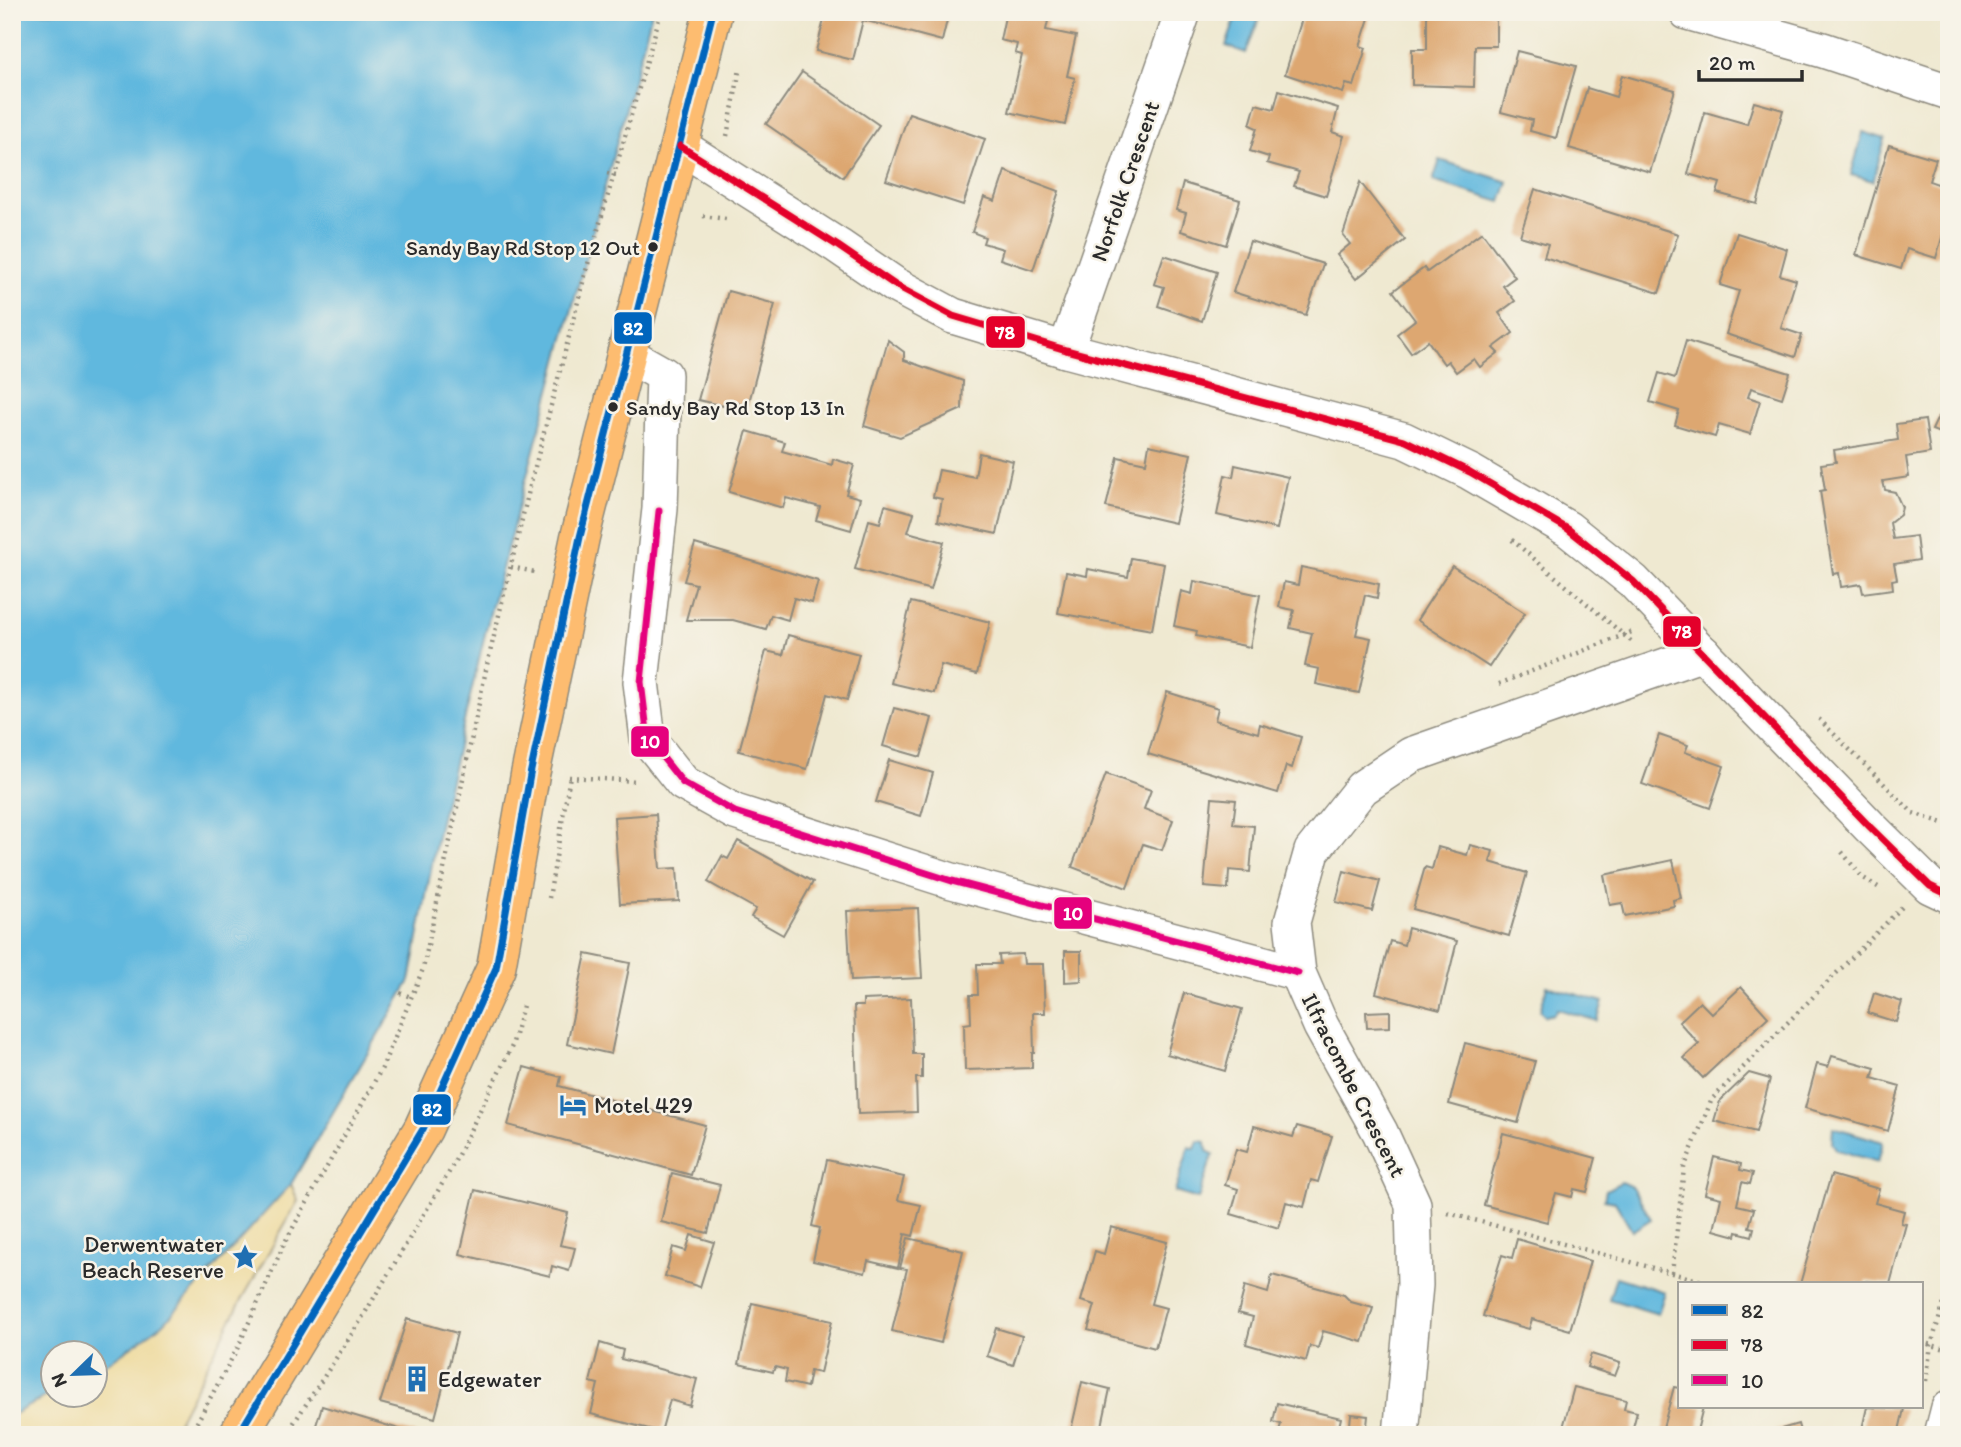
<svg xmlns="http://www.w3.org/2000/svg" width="1961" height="1447" viewBox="0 0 1961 1447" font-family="Itim,sans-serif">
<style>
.sand{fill:#eeda9e;stroke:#8c8264;stroke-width:2}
.water{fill:#61b8de;stroke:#467284;stroke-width:2}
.building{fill:#dda771}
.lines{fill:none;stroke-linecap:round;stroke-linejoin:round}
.street-casing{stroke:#8d8a7e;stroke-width:38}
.primary-casing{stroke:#8d8a7e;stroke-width:41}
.path{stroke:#8d8a7e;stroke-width:4.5;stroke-dasharray:2 5;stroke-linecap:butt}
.street{stroke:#fff;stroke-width:35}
.primary{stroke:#fdbc6f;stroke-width:38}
.bus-1-casing{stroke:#f7f3e8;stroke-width:12}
.bus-2-casing{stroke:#f7f3e8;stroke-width:12}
.bus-3-casing{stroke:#f7f3e8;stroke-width:12}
.bus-1{stroke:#0065bd;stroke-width:7}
.bus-2{stroke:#e4002b;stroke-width:7}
.bus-3{stroke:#e5007d;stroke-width:7}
.bus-dot{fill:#2b2b2b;stroke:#f7f3e8;stroke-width:2.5}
.labels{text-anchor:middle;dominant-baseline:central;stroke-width:5;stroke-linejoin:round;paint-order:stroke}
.bus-label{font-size:21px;fill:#2b2b2b;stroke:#f7f3e8;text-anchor:end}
.street-label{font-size:23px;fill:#2b2b2b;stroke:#f7f3e8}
.poi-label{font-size:23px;fill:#2b2b2b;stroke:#f7f3e8;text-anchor:start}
.line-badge{stroke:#f7f3e8;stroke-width:2.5}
.badge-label{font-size:19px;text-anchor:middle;font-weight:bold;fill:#fff}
</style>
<rect width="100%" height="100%" fill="#f7f3e8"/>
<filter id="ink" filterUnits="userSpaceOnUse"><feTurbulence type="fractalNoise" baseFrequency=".0143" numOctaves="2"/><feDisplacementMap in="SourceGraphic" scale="14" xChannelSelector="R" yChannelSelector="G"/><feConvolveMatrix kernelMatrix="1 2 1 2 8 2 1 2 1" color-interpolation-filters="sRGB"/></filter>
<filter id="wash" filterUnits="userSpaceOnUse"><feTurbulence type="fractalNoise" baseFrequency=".00686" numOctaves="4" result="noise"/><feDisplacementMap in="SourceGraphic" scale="28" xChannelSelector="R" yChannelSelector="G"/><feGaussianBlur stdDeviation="1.57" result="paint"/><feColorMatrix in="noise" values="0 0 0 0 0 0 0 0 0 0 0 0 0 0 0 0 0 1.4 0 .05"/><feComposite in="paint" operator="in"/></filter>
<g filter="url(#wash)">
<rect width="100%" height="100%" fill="#efe9d1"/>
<polygon class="sand" points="291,1184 298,1201 235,1312 171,1435 12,1435 12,1415 52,1393 94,1394 95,1372 163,1324"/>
<g class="water">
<polygon points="12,12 652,12 491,609 439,826 410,981 291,1184 163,1324 95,1372 94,1352 52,1352 52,1393 12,1415"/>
<polygon points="1238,12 1251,12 1260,16 1246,53 1226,46"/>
<polygon points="1863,132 1885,139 1873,181 1851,175"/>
<polygon points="1440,160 1508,182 1501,202 1433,181"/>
<polygon points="1547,986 1603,1002 1597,1021 1557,1009 1554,1014 1545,1016 1540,1011"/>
<polygon points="1833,1127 1883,1142 1878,1162 1837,1150 1832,1143"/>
<polygon points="1198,1141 1206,1142 1207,1151 1213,1154 1198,1199 1175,1192 1189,1147 1195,1149"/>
<polygon points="1621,1182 1632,1187 1651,1219 1632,1231 1615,1202 1604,1200 1606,1190"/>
<polygon points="1616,1277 1665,1292 1658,1314 1609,1299"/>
</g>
<g id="blocks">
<g class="building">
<polygon points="826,12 949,12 942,41 863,20 853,60 816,51"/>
<polygon points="1006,12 1048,21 1046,30 1076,36 1067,76 1075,78 1065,125 1009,112 1022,55 1015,53 1017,44 1000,40"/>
<polygon points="1304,12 1371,12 1360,46 1366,48 1354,86 1346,84 1343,93 1285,74"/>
<polygon points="1427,12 1496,12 1496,46 1475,46 1474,87 1412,85 1412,49 1427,49"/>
<polygon points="1517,51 1576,66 1556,138 1530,131 1532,120 1501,112"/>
<polygon points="802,72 879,125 843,177 766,124"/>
<polygon points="1622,75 1675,90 1650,172 1569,148 1587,88 1616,97"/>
<polygon points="1279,90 1338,108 1332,132 1344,136 1326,196 1294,186 1299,172 1267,163 1269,157 1250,151 1257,128 1250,125 1256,104 1274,109"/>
<polygon points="1754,102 1783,110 1757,204 1717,193 1720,183 1688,174 1705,112 1747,124"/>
<polygon points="909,113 985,139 963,205 886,180"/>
<polygon points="1889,145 1936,159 1929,181 1949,188 1949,214 1936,258 1907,249 1901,269 1856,255"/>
<polygon points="1005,171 1059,191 1033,270 1000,259 1003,249 983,243 985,237 972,232 984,197 995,201"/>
<polygon points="1360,182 1405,240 1356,279 1337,255 1350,244 1343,235"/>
<polygon points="1183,183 1240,200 1226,245 1181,231 1186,213 1176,210"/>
<polygon points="1535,189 1678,234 1659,293 1544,257 1548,244 1520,236"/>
<polygon points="1482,232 1515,277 1503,286 1515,301 1499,313 1513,333 1493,348 1498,353 1480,367 1474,359 1456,372 1448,361 1444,364 1428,341 1411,353 1397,334 1415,320 1393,291 1424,268 1427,272"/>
<polygon points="1737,233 1787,249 1780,275 1796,280 1781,328 1802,335 1795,357 1726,334 1739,291 1720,285"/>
<polygon points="1250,241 1323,264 1306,315 1233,292"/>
<polygon points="1164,255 1217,272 1202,321 1158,306 1164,287 1154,284"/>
<polygon points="728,291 775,304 748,406 729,401 728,407 698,400"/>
<polygon points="888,340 904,352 904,360 963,381 962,409 900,437 864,426"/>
<polygon points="1686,341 1790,373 1782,398 1751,388 1748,397 1760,401 1750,434 1719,425 1715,437 1675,425 1679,411 1650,402 1659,373 1675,378"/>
<polygon points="1939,415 1949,419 1947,436 1932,430"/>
<polygon points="1925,420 1930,453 1906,457 1909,477 1883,481 1885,490 1895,492 1902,507 1900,515 1890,523 1893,539 1916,536 1919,560 1894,564 1897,579 1892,580 1893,589 1863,593 1861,584 1841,587 1839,573 1833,574 1820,491 1825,490 1821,464 1836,462 1834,450 1898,440 1896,424"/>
<polygon points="747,431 785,442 782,451 832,465 833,459 854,465 846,494 860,498 851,530 816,520 820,507 786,498 783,508 729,492"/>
<polygon points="1149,445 1191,454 1175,523 1106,507 1118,457 1146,463"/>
<polygon points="979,453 1013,461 997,534 938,521 942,499 933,497 939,470 975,477"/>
<polygon points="1235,465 1288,477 1277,529 1217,515 1225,475 1233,477"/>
<polygon points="885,505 914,513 908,532 944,542 931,590 855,569 869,520 880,523"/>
<polygon points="695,544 818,581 812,603 794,598 788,620 771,615 766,629 733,620 686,620 696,584 684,581"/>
<polygon points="1131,558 1164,564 1152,630 1058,613 1066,572 1087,576 1088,569 1128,577"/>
<polygon points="1452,566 1525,613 1489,667 1417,620"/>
<polygon points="1301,567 1379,584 1377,598 1365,595 1356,635 1371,638 1359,693 1316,684 1319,669 1305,666 1312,633 1290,628 1294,610 1279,607 1284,582 1298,585"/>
<polygon points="1194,581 1260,595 1250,647 1196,636 1197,631 1174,626 1181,591 1192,594"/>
<polygon points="911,602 990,622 977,674 941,665 934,693 891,683"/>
<polygon points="788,635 859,654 847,700 827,694 807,769 739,751 766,651 783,655"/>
<polygon points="1167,692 1218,708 1215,720 1258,733 1260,724 1301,737 1292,768 1286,766 1278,793 1148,754"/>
<polygon points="894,708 932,718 921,757 883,746"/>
<polygon points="1659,735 1688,745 1685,752 1724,766 1710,808 1642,784"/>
<polygon points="889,760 933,773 921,816 876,802"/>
<polygon points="1106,774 1151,790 1144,809 1173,820 1162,850 1143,844 1127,888 1072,867"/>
<polygon points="1212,798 1236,800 1233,824 1254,826 1250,872 1229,870 1228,889 1204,887"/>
<polygon points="656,814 660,869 677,868 679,901 620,904 614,817"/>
<polygon points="738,841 813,882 783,935 751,917 756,909 708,882 722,856 728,859"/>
<polygon points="1470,845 1493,851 1490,862 1527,873 1509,936 1413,909 1425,867 1432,869 1438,847 1467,855"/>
<polygon points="1673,860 1681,898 1673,900 1674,906 1625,916 1622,903 1610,905 1604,875"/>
<polygon points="1344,871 1380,881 1372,911 1336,902"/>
<polygon points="918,908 922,978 851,981 847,911"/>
<polygon points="1408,928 1457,941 1440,1010 1376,993 1390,941 1404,945"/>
<polygon points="1065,951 1081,951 1081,981 1065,982"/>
<polygon points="586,954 630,963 611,1054 567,1044"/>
<polygon points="1023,954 1024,964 1043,964 1045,1013 1033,1013 1034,1053 1032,1053 1032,1068 965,1070 964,1024 971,1023 970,995 978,995 977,964 1000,964 999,955"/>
<polygon points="1741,987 1768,1017 1703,1078 1684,1058 1699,1044 1679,1022 1700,1002 1712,1014"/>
<polygon points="1184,993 1242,1009 1225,1071 1167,1054"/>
<polygon points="1874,993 1902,1002 1896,1022 1868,1013"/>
<polygon points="911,998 913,1054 922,1054 922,1078 916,1078 917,1112 858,1114 854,1006 863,1006 863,1000"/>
<polygon points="1390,1011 1390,1027 1367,1028 1366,1012"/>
<polygon points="1465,1043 1535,1061 1518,1123 1449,1104"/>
<polygon points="1832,1056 1875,1068 1872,1078 1900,1086 1888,1131 1805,1108 1817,1064 1828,1067"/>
<polygon points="524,1067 561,1077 559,1086 705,1125 691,1175 508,1125"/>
<polygon points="1749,1073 1770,1079 1756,1132 1714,1121 1720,1101"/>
<polygon points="1254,1126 1293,1137 1297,1126 1332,1136 1318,1182 1311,1180 1304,1207 1286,1202 1279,1228 1231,1214 1238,1189 1225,1185 1236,1149 1247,1152"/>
<polygon points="1503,1133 1596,1158 1587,1192 1574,1189 1572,1197 1556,1193 1547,1222 1484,1205"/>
<polygon points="1714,1157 1741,1164 1740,1170 1753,1173 1750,1184 1742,1182 1737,1205 1754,1209 1749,1227 1754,1228 1752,1236 1737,1232 1736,1236 1714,1230 1721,1198 1705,1194"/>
<polygon points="827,1160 904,1177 898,1200 921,1205 913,1236 905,1234 898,1268 868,1261 865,1273 813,1261 820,1228 812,1226"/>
<polygon points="672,1173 720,1185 708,1233 661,1222"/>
<polygon points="1831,1175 1879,1189 1875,1203 1904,1211 1901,1223 1906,1224 1890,1284 1866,1281 1865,1284 1800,1284"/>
<polygon points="475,1190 568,1213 560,1245 575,1248 569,1271 552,1266 550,1276 460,1254"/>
<polygon points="1111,1227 1167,1242 1151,1304 1166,1308 1155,1348 1088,1330 1095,1305 1081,1301 1095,1251 1104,1254"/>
<polygon points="691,1235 714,1242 700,1287 665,1276 673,1247 686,1251"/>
<polygon points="908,1238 963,1251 941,1343 892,1331 907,1269 900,1268"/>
<polygon points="1517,1239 1590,1261 1570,1330 1532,1319 1529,1329 1483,1316 1502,1255 1512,1258"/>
<polygon points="1272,1275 1344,1295 1351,1302 1373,1308 1363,1342 1323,1331 1318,1348 1310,1346 1306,1361 1246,1344 1253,1317 1238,1313 1245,1286 1268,1293"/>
<polygon points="752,1303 832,1321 820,1373 810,1371 807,1387 785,1382 787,1370 775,1367 773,1372 739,1364"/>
<polygon points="407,1319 457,1333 435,1418 380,1403"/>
<polygon points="996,1328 1022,1336 1013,1365 987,1356"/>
<polygon points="600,1343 623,1350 621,1359 697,1379 690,1406 670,1400 661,1432 591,1414 598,1384 590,1382"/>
<polygon points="1591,1354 1620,1363 1615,1376 1587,1367"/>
<polygon points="1082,1382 1110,1389 1100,1435 1070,1435"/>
<polygon points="1574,1387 1626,1400 1624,1409 1637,1412 1631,1435 1561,1435"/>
<polygon points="1674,1387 1679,1388 1679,1407 1703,1407 1696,1435 1661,1435"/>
<polygon points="1277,1403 1341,1418 1337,1435 1278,1435 1281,1424 1273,1422"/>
<polygon points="322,1406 416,1434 416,1435 313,1435"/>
<polygon points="1867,1407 1904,1409 1898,1435 1861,1433"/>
<polygon points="1351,1414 1368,1416 1366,1435 1349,1435"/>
<polygon points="1798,1424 1801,1435 1765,1435 1764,1434"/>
</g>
</g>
</g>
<g filter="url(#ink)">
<use href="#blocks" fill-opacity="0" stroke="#8d8a7e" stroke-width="2"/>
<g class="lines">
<g class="street-casing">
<g id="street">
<polyline points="1687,12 1823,50 1949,92"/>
<polyline points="680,146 838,246 895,285 953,316 1066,350 1404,440 1470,472 1568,529 1633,581 1870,827 1930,886 1949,895"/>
<polyline points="1066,350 1183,12"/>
<polyline points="625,353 664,375 660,509 641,682 648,739 683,783 735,812 952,881 1298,973"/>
<polyline points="1401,1435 1415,1285 1413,1204 1380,1132 1321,1026 1298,973 1292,922 1312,851 1362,788 1411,755 1703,653"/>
<polyline points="1942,1435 1949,1408"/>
</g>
</g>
<g class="primary-casing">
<polyline id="primary" points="238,1435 423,1129 496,968 530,775 580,537 713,12"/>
</g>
<g class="path">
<polyline points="727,136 740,69"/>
<polyline points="607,173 616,175"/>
<polyline points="703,216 726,219"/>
<polyline points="1512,540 1631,641"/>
<polyline points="511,567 535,572"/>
<polyline points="1499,684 1634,631"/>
<polyline points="1819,719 1913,813 1949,825"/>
<polyline points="569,777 637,781"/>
<polyline points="1842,852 1862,877 1878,887"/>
<polyline points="549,898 570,776"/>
<polyline points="400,993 411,997"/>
<polyline points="1448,1213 1713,1284"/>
<polyline points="1672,1273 1684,1168 1712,1099 1902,907"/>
<polyline points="1921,1342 1949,1350"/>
<polyline points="1926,1381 1931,1345 1949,1287"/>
<polyline points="190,1435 237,1349 285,1242 382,1068 423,969 487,665 530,486 586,271 661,12"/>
<polyline points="286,1435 359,1323 451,1169 512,1046 524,1002"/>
</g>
<use href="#street" class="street"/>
<use href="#primary" class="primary"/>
<g class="bus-1-casing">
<polyline id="bus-1" points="238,1435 423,1129 496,968 530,775 580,537 713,12"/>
</g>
<g class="bus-2-casing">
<polyline id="bus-2" points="680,146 838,246 895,285 953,316 1066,350 1404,440 1470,472 1568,529 1633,581 1870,827 1930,886 1949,895"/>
</g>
<g class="bus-3-casing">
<polyline id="bus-3" points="659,511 641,682 648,739 683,783 735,812 952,881 1298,973"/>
</g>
<use href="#bus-1" class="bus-1"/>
<use href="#bus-2" class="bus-2"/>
<use href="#bus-3" class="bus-3"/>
</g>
</g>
<defs>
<g id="hotel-bare" transform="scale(2.1)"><path d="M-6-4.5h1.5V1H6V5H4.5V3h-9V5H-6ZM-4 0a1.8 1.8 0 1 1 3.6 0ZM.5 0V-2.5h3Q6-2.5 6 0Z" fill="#1f6fb2" stroke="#f7f3e8" stroke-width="2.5" paint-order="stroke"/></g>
<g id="sight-bare" transform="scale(2.1)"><path d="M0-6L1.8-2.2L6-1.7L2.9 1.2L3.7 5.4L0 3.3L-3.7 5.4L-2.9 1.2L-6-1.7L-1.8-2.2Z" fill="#1f6fb2" stroke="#f7f3e8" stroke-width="2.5" paint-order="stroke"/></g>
<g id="building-bare" transform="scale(2.1)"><path d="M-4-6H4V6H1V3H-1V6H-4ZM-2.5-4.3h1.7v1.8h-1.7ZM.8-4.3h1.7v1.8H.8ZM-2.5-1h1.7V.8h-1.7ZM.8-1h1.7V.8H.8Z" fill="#1f6fb2" stroke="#f7f3e8" stroke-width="2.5" paint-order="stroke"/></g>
</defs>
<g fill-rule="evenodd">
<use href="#hotel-bare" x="573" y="1105"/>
<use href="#sight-bare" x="245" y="1257"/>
<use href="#building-bare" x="417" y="1379"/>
</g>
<g class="bus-dot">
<circle cx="653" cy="247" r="6"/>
<circle cx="613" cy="407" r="6"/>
</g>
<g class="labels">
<g class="bus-label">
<text x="640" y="247">Sandy Bay Rd Stop 12 Out</text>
<text x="626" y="407" text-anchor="start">Sandy Bay Rd Stop 13 In</text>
</g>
<g class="street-label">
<text transform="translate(1125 181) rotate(-71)">Norfolk Crescent</text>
<text transform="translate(1354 1085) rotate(63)">Ilfracombe Crescent</text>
</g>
<g class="poi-label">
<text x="594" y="1105">Motel 429</text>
<text x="224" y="1244" text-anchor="end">Derwentwater<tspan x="224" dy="26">Beach Reserve</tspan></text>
<text x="438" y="1379">Edgewater</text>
</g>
</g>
<g class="line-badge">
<rect x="613" y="311" width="40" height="34" rx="7" fill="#0065bd"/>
<rect x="985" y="315" width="41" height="34" rx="7" fill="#e4002b"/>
<rect x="1662" y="615" width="40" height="33" rx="7" fill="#e4002b"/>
<rect x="630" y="725" width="40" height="33" rx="7" fill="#e5007d"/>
<rect x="1053" y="896" width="40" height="34" rx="7" fill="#e5007d"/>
<rect x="412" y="1093" width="40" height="33" rx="7" fill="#0065bd"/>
</g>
<g class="badge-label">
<text x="633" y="335">82</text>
<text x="1005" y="339">78</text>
<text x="1682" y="638">78</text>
<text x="650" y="748">10</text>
<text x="1073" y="920">10</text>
<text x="432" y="1116">82</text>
</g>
<rect width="1961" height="1447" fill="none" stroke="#f7f3e8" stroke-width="42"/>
<rect x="1678" y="1282" width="245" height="126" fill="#f7f3e8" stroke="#a5a39c" stroke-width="2"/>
<rect x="1692" y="1305" width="35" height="10" fill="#0065bd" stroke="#a5a39c" stroke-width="2"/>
<text x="1741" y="1318" font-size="21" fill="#2b2b2b">82</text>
<rect x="1692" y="1340" width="35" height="10" fill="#e4002b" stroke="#a5a39c" stroke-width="2"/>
<text x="1741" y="1352" font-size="21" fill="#2b2b2b">78</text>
<rect x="1692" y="1375" width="35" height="10" fill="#e5007d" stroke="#a5a39c" stroke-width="2"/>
<text x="1741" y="1388" font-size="21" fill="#2b2b2b">10</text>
<g transform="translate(74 1374) rotate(247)"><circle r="33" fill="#f7f3e8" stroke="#a5a39c" stroke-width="2"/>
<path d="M0-5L12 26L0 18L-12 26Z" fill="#1f6fb2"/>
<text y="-10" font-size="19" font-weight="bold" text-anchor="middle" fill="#2b2b2b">N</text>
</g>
<path d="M1699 70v10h103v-10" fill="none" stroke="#2b2b2b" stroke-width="3.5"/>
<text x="1709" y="70" font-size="21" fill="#2b2b2b" stroke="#f7f3e8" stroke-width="5" paint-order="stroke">20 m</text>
</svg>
